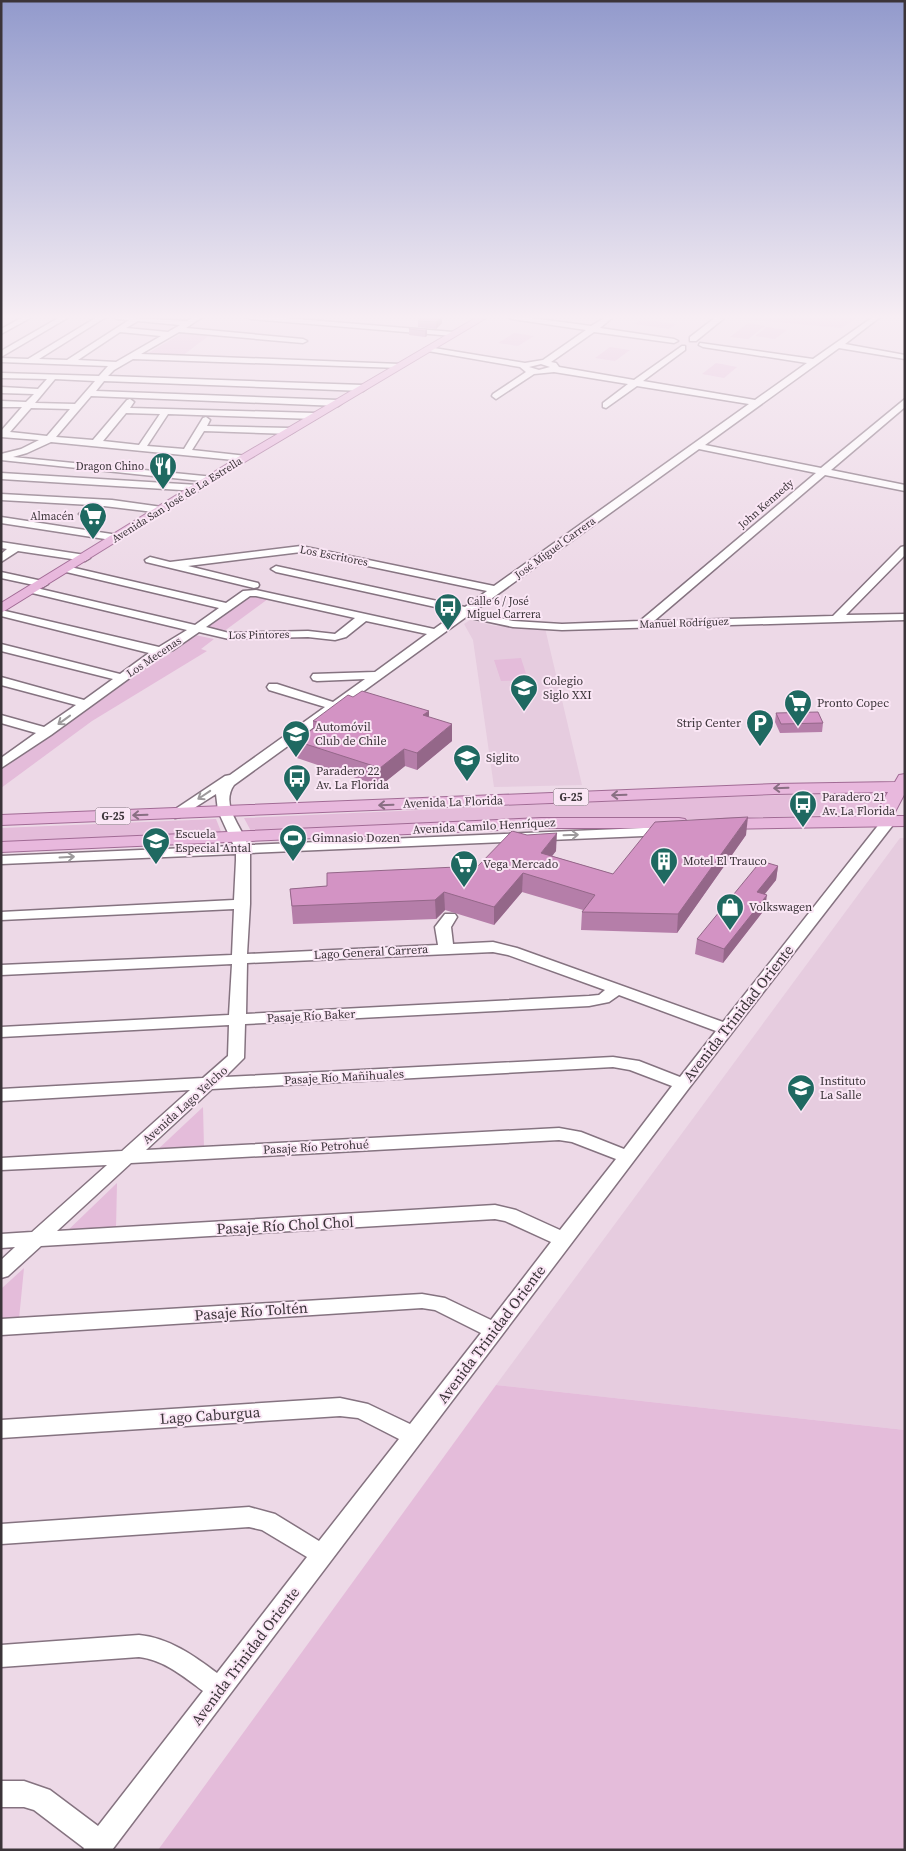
<svg xmlns="http://www.w3.org/2000/svg" width="906" height="1851" viewBox="0 0 906 1851" font-family="'Source Serif 4',serif">
<style>
.built{fill:#e6ccdf}
.green{fill:#e4bcda}
.lines{fill:none;stroke-linecap:round;stroke-linejoin:round}
.minor-casing{stroke:#857380;stroke-width:3}
.major-casing{stroke:#a16b95;stroke-width:2}
.minor{fill:#fff;fill-rule:evenodd}
.major{fill:#e8b8dd;fill-rule:evenodd}
.wall{fill:#b57ea9}
.shaded-wall{fill:#946789}
.building{fill:#d393c4;stroke:#946789}
.oneway{stroke:#9d9a9c}
.oneway2{stroke:#896f83}
.labels{text-anchor:middle;dominant-baseline:central;stroke-width:4;stroke-linejoin:round;paint-order:stroke}
.far-poi-label{font-size:11px;fill:#3b3439;stroke:#fae6f5;text-anchor:end}
.far-street-label{font-size:11px;fill:#3b3439;stroke:#fae6f5}
.shield{fill:#fae6f5;stroke:#746971;stroke-width:1}
.shield-label{font-size:11px;font-weight:bold;fill:#3b3439}
.poi-label{font-size:12px;fill:#3b3439;stroke:#fae6f5;text-anchor:start}
.street-label{font-size:12px;fill:#3b3439;stroke:#fae6f5}
.near-street-label{font-size:15px;fill:#3b3439;stroke:#fae6f5}
</style>
<rect width="100%" height="100%" fill="#edd9e7"/>
<g class="built">
<polygon points="470,620 495,626 545,628 582,785 494,787 473,640 464,624"/>
<polygon points="900,838 905,838 905,1430 496,1385"/>
</g>
<g class="green">
<polygon points="721,317 859,317 841,328"/>
<polygon points="641,319 676,324 669,329 634,324"/>
<polygon points="748,323 765,326 748,339 730,337"/>
<polygon points="767,327 787,330 775,339 755,336"/>
<polygon points="184,332 211,334 182,356 145,355"/>
<polygon points="514,333 515,333 534,336 518,346 498,343"/>
<polygon points="610,347 630,350 615,361 595,358"/>
<polygon points="716,363 737,367 724,378 702,374"/>
<polygon points="250,595 268,599 223,632 204,628"/>
<polygon points="195,635 214,639 201,649 207,651 92,721 1,788 1,770 161,656 165,657"/>
<polygon points="521,658 528,680 501,681 494,660"/>
<polygon points="888,792 874,814 665,820 579,817 252,833 244,818 684,798"/>
<polygon points="216,819 222,834 1,844 1,828"/>
<polygon points="203,1107 204,1148 154,1153"/>
<polygon points="117,1183 116,1229 63,1235"/>
<polygon points="24,1268 19,1319 1,1321 1,1289"/>
<polygon points="496,1385 905,1430 905,1850 158,1850"/>
</g>
<g class="lines">
<g class="minor-casing">
<g id="minor">
<polygon points="23,317 32,317 1,334 1,329"/>
<polygon points="60,317 69,317 1,357 1,351"/>
<path d="M97 317H106L39 359 67 360 129 320 116 319V317L187 321 194 317H202L186 328 303 339 307 341 303 343 179 332 141 354 400 364 404 366 400 368 133 359 114 370 108 376 363 385 367 388 363 391 104 381 96 391 338 400 342 403 338 406 91 396 56 437 93 440 127 400 130 399 134 402 130 408 315 413 319 416 315 419 168 414 147 446 184 449 203 418 206 417 210 420 207 426 290 428 295 431 290 434 204 431 192 450 247 456 249 458 244 461 51 442 27 453 13 457 214 477V481L211 482 1 460V454L21 449 39 440 1 437V431L22 407H1V401L26 402 34 394 1 393V387L38 389 47 379 1 378V373L99 376 108 366 1 362V358L28 359ZM138 321 180 325 168 332 126 328ZM120 332 161 336 116 362 78 360ZM55 379 95 381 75 404 35 403ZM31 408 70 409 47 436 10 432ZM126 413 160 414 139 445 103 441Z"/>
<polygon points="247,317 273,317 453,332 457,334 453,336 251,319"/>
<path d="M509 317H524L591 326 606 317H613L600 328 674 339 678 341 674 343 594 332 551 362 556 363 559 367 634 380 682 346H685V350L643 381 755 400 807 363 703 347 699 345 700 343 813 359 873 317H880L845 344 905 355V359L839 348 705 445 821 468 905 399V407L831 470 905 485V491L825 475 654 621 833 616 901 547 905 546V555L846 615 905 614V620L562 630 513 627 466 617 234 785C220 805 241 826 248 845L667 827 674 831 667 835 250 853V904L247 954 438 945 435 927 445 914H455L457 917 451 927 453 944 493 942 517 948 723 1022 884 818 889 817 896 821 689 1088 112 1850H83L84 1848 34 1810 24 1807H1V1781H24L50 1790 98 1826 203 1691C183 1676 164 1660 139 1657L1 1667V1645L139 1635C169 1638 193 1655 217 1673L307 1557 262 1530 249 1527 1 1544V1524L249 1507 275 1514 319 1541 399 1439 358 1418 340 1416 1 1438V1420L340 1398 368 1404 410 1424 481 1333 435 1310 422 1308 1 1335V1319L422 1294 445 1298 491 1320 551 1242 505 1221 495 1219 41 1246 8 1276 1 1278V1260L15 1247 1 1248V1234L32 1232 107 1165 1 1170V1158L122 1151 190 1090 1 1101V1089L203 1078 228 1056 229 1025 1 1037V1027L229 1015 232 964 1 975V965L232 955 234 909 1 920V912L234 900 236 860V854L1 864V856L234 846 218 811 216 794 180 817 175 818 168 814 225 776 230 775 325 707 269 690 267 687 269 684H277L333 702 365 679 317 681 313 680 311 677 313 674 375 672 427 634 366 621 346 637 335 640 308 637 229 639 199 632 173 650 164 653 51 735 1 768V758L36 733 1 723V715L44 727 76 705 1 685V677L84 700 113 679 1 651V644L120 674 149 653 1 616V610L159 647 187 630 32 593 27 590 32 587 195 625 219 608 62 571 61 569 66 566 226 603 243 591 256 590 434 629 458 612 276 572 271 569 276 566 465 607 487 591 301 552 188 566 258 583 259 585 258 587 254 588 146 562 145 560 150 557 170 562 301 546 494 586 749 404 637 386 606 408 603 407V403L628 384 554 372 534 374 496 399 492 396 493 394 526 372 520 367 428 351 424 349 428 347 525 363 543 360 586 330 512 319ZM541 364 550 367 539 370 529 367ZM699 449 816 473 640 621 562 624 513 621 473 612ZM250 596H256L355 618 335 634 308 631 229 633 206 627ZM493 952 508 955 605 990 599 995 589 996 246 1014 247 963ZM619 995 716 1031 680 1077 639 1061 613 1057 225 1077 244 1058 245 1024 589 1006 609 1002ZM613 1067 630 1070 672 1086 624 1149 581 1132 559 1128 146 1150 212 1089ZM559 1140 572 1142 616 1159 560 1230 516 1210 495 1205 57 1231 131 1163Z"/>
<polygon points="716,317 723,319 696,341 690,341 690,337"/>
<polygon points="1,473 198,485 203,488 198,491 1,479"/>
<polygon points="1,494 112,500 162,507 167,510 162,513 104,506 84,517 79,514 91,505 1,500"/>
<polygon points="1,517 118,535 123,538 118,541 1,523"/>
<polygon points="1,542 85,555 90,558 85,561 18,551 1,562 1,554 7,549 1,548"/>
<polygon points="1,572 47,582 48,584 43,587 1,578"/>
</g>
</g>
<g class="major-casing">
<g id="major">
<polygon points="477,317 488,317 248,460 1,613 1,603 240,456"/>
<polygon points="905,774 905,793 895,812 896,816 905,816 905,826 721,829 715,828 712,824 715,820 721,819 879,816 879,808 888,792 775,794 1,825 1,815 775,784 895,782 899,775"/>
<polygon points="541,818 679,818 685,819 688,823 685,827 679,828 541,828 1,852 1,842"/>
</g>
</g>
<use href="#minor" class="minor"/>
<use href="#major" class="major"/>
</g>
<g class="wall">
<polygon points="442,317 442,323 436,329 418,327 418,321"/>
<polygon points="409,329 427,329 427,336 425,337 409,335"/>
<polygon points="776,713 823,723 822,732 780,733 775,722"/>
<polygon points="429,717 452,741 417,770 405,766 380,786 297,758 296,741 313,729 313,721"/>
<polygon points="746,835 677,933 581,930 582,912 583,910 522,892 494,925 445,910 436,919 293,924 290,889 327,886 478,866 556,851 552,856 613,874"/>
<polygon points="778,866 776,880 765,894 765,909 723,963 695,954 697,939"/>
</g>
<g class="shaded-wall">
<polygon points="442,317 442,323 436,329 436,322"/>
<polygon points="427,329 427,336 425,337 425,331"/>
<polygon points="429,711 429,728 423,715"/>
<polygon points="452,724 452,741 417,770 417,753"/>
<polygon points="404,749 405,766 380,786 380,768"/>
<polygon points="748,817 746,835 677,933 678,914"/>
<polygon points="557,833 556,851 540,871 541,853"/>
<polygon points="778,866 776,880 755,906 757,892"/>
<polygon points="523,873 522,892 494,925 494,907"/>
<polygon points="444,892 445,910 436,919 435,900"/>
<polygon points="767,895 765,909 723,963 724,949"/>
</g>
<g class="building">
<polygon points="423,317 442,317 436,322 418,321"/>
<polygon points="410,328 427,329 425,331 409,329"/>
<polygon points="362,691 429,711 423,715 452,724 417,753 404,749 380,768 296,741 321,723 313,721 348,695 353,697"/>
<polygon points="818,712 823,723 781,724 776,713"/>
<polygon points="748,817 678,914 582,912 595,895 523,873 494,907 444,892 435,900 292,906 290,889 327,886 327,873 478,866 512,831 527,835 557,833 541,853 613,874 655,822"/>
<polygon points="761,861 778,866 757,892 767,895 724,949 697,939"/>
</g>
<defs><path id="oneway-shaft" d="M-6 0H5M1.5-3L5.5 0L1.5 3" fill="none" stroke-width="1.6" stroke-linecap="round" stroke-linejoin="round" transform="scale(1.25)"/></defs>
<g class="oneway">
<use href="#oneway-shaft" transform="translate(64 720) rotate(144)"/>
<use href="#oneway-shaft" transform="translate(204 795) rotate(146)"/>
<use href="#oneway-shaft" transform="translate(571 835) rotate(-2)"/>
<use href="#oneway-shaft" transform="translate(67 857) rotate(-3)"/>
</g>
<g class="oneway2">
<use href="#oneway-shaft" transform="translate(781 788) rotate(178)"/>
<use href="#oneway-shaft" transform="translate(619 795) rotate(178)"/>
<use href="#oneway-shaft" transform="translate(386 805) rotate(178)"/>
<use href="#oneway-shaft" transform="translate(140 815) rotate(178)"/>
</g>
<linearGradient id="sky" x2="0" y2="1"><stop stop-color="#929acc"/><stop offset="0.55" stop-color="#f7eef4"/><stop offset="1" stop-color="#f7eef4" stop-opacity="0"/></linearGradient>
<rect width="906" height="576" fill="url(#sky)"/>
<defs>
<g id="restaurant-pin" transform="scale(1.4375)"><path d="M0 17L-7.5 6A9.5 9.5 0 1 1 7.5 6Z" fill="#1f6961" stroke="#fae6f5"/><path d="M-5-6h1v4h1v-4h1v4h1v-4h1v5L-1.5 .5V6h-2V.5L-5-1ZM5-6V6H3V1.5H1.5Q1.5-4 5-6Z" fill="#fff"/></g>
<g id="supermarket-pin" transform="scale(1.4375)"><path d="M0 17L-7.5 6A9.5 9.5 0 1 1 7.5 6Z" fill="#1f6961" stroke="#fae6f5"/><path d="M-6-5.5h2.5l.6 2H6L4.5 2H-2.5L-4.4-4H-6ZM-1.5 3.2a1.3 1.3 0 1 0 .1 0ZM3 3.2a1.3 1.3 0 1 0 .1 0Z" fill="#fff"/></g>
<g id="bus-pin" transform="scale(1.4375)"><path d="M0 17L-7.5 6A9.5 9.5 0 1 1 7.5 6Z" fill="#1f6961" stroke="#fae6f5"/><path d="M-5-6H5V4H4V6H2V4H-2V6H-4V4H-5ZM-3.5-4V0h7V-4ZM-3.5 1.2v1.5H-2V1.2ZM2 1.2v1.5H3.5V1.2Z" fill="#fff"/></g>
<g id="school-pin" transform="scale(1.4375)"><path d="M0 17L-7.5 6A9.5 9.5 0 1 1 7.5 6Z" fill="#1f6961" stroke="#fae6f5"/><path d="M0-5L7-2L0 1L-7-2ZM-4 1L0 2.5L4 1V4Q0 6-4 4Z" fill="#fff"/></g>
<g id="parking-pin" transform="scale(1.4375)"><path d="M0 17L-7.5 6A9.5 9.5 0 1 1 7.5 6Z" fill="#1f6961" stroke="#fae6f5"/><path d="M-3.5-5.5H1a3.5 3.5 0 0 1 0 7H-1V5.5H-3.5ZM-1-3.4V-.6H.8a1.4 1.4 0 0 0 0-2.8Z" fill="#fff"/></g>
<g id="university-pin" transform="scale(1.4375)"><path d="M0 17L-7.5 6A9.5 9.5 0 1 1 7.5 6Z" fill="#1f6961" stroke="#fae6f5"/><path d="M0-5L7-2L0 1L-7-2ZM-4 1L0 2.5L4 1V4Q0 6-4 4Z" fill="#fff"/></g>
<g id="stadium-pin" transform="scale(1.4375)"><path d="M0 17L-7.5 6A9.5 9.5 0 1 1 7.5 6Z" fill="#1f6961" stroke="#fae6f5"/><path d="M0-5a6.5 5 0 1 0 0 10a6.5 5 0 1 0 0-10ZM-3.5-1.8h7v3.6h-7Z" fill="#fff"/></g>
<g id="building-pin" transform="scale(1.4375)"><path d="M0 17L-7.5 6A9.5 9.5 0 1 1 7.5 6Z" fill="#1f6961" stroke="#fae6f5"/><path d="M-4-6H4V6H1V3H-1V6H-4ZM-2.5-4.3h1.7v1.8h-1.7ZM.8-4.3h1.7v1.8H.8ZM-2.5-1h1.7V.8h-1.7ZM.8-1h1.7V.8H.8Z" fill="#fff"/></g>
<g id="shop-pin" transform="scale(1.4375)"><path d="M0 17L-7.5 6A9.5 9.5 0 1 1 7.5 6Z" fill="#1f6961" stroke="#fae6f5"/><path d="M-5-2.5h2.3a2.7 3.5 0 0 1 5.4 0H5L5.5 6h-11ZM-1.5-2.5h3a1.5 2.3 0 0 0-3 0Z" fill="#fff"/></g>
</defs>
<g fill-rule="evenodd">
<use href="#restaurant-pin" x="163" y="466"/>
<use href="#supermarket-pin" x="93" y="516"/>
<use href="#bus-pin" x="448" y="607"/>
<use href="#school-pin" x="524" y="688"/>
<use href="#supermarket-pin" x="798" y="703"/>
<use href="#parking-pin" x="760" y="723"/>
<use href="#university-pin" x="296" y="734"/>
<use href="#school-pin" x="467" y="758"/>
<use href="#bus-pin" x="297" y="778"/>
<use href="#bus-pin" x="803" y="804"/>
<use href="#stadium-pin" x="293" y="838"/>
<use href="#school-pin" x="156" y="841"/>
<use href="#building-pin" x="664" y="861"/>
<use href="#supermarket-pin" x="464" y="864"/>
<use href="#shop-pin" x="730" y="907"/>
<use href="#school-pin" x="801" y="1088"/>
</g>
<g class="labels">
<g class="far-poi-label">
<text x="144" y="466">Dragon Chino</text>
<text x="74" y="516">Almacén</text>
<text x="467" y="601" text-anchor="start">Calle 6 / José<tspan x="467" dy="13">Miguel Carrera</tspan></text>
</g>
<g class="far-street-label">
<text transform="translate(177 500) rotate(-32)">Avenida San José de La Estrella</text>
<text transform="translate(766 504) rotate(-41)">John Kennedy</text>
<text transform="translate(555 548) rotate(-36)">José Miguel Carrera</text>
<text transform="translate(334 556) rotate(11)">Los Escritores</text>
<text transform="translate(684 623) rotate(-2)">Manuel Rodríguez</text>
<text transform="translate(259 635) rotate(-1)">Los Pintores</text>
<text transform="translate(154 657) rotate(-34)">Los Mecenas</text>
</g>
<g class="shield">
<rect x="553.5" y="788.5" width="35" height="17" rx="4"/>
<rect x="95.5" y="807.5" width="35" height="17" rx="4"/>
</g>
<g class="shield-label">
<text x="571" y="797">G-25</text>
<text x="113" y="816">G-25</text>
</g>
<g class="poi-label">
<text x="543" y="681">Colegio<tspan x="543" dy="14">Siglo XXI</tspan></text>
<text x="817" y="703">Pronto Copec</text>
<text x="741" y="723" text-anchor="end">Strip Center</text>
<text x="315" y="727">Automóvil<tspan x="315" dy="14">Club de Chile</tspan></text>
<text x="486" y="758">Siglito</text>
<text x="316" y="771">Paradero 22<tspan x="316" dy="14">Av. La Florida</tspan></text>
<text x="822" y="797">Paradero 21<tspan x="822" dy="14">Av. La Florida</tspan></text>
<text x="175" y="834">Escuela<tspan x="175" dy="14">Especial Antal</tspan></text>
<text x="312" y="838">Gimnasio Dozen</text>
<text x="683" y="861">Motel El Trauco</text>
<text x="483" y="864">Vega Mercado</text>
<text x="749" y="907">Volkswagen</text>
<text x="820" y="1081">Instituto<tspan x="820" dy="14">La Salle</tspan></text>
</g>
<g class="street-label">
<text transform="translate(453 802) rotate(-2)">Avenida La Florida</text>
<text transform="translate(484 826) rotate(-3)">Avenida Camilo Henríquez</text>
<text transform="translate(371 952) rotate(-3)">Lago General Carrera</text>
<text transform="translate(311 1016) rotate(-3)">Pasaje Río Baker</text>
<text transform="translate(344 1077) rotate(-3)">Pasaje Río Mañihuales</text>
<text transform="translate(185 1105) rotate(-42)">Avenida Lago Yelcho</text>
<text transform="translate(316 1147) rotate(-3)">Pasaje Río Petrohué</text>
</g>
<g class="near-street-label">
<text transform="translate(738 1013) rotate(-52)">Avenida Trinidad Oriente</text>
<text transform="translate(285 1225) rotate(-3)">Pasaje Río Chol Chol</text>
<text transform="translate(251 1311) rotate(-4)">Pasaje Río Toltén</text>
<text transform="translate(491 1334) rotate(-53)">Avenida Trinidad Oriente</text>
<text transform="translate(210 1415) rotate(-4)">Lago Caburgua</text>
<text transform="translate(245 1656) rotate(-53)">Avenida Trinidad Oriente</text>
</g>
</g>
<rect width="906" height="1851" fill="none" stroke="#3b3439" stroke-width="5"/>
</svg>
